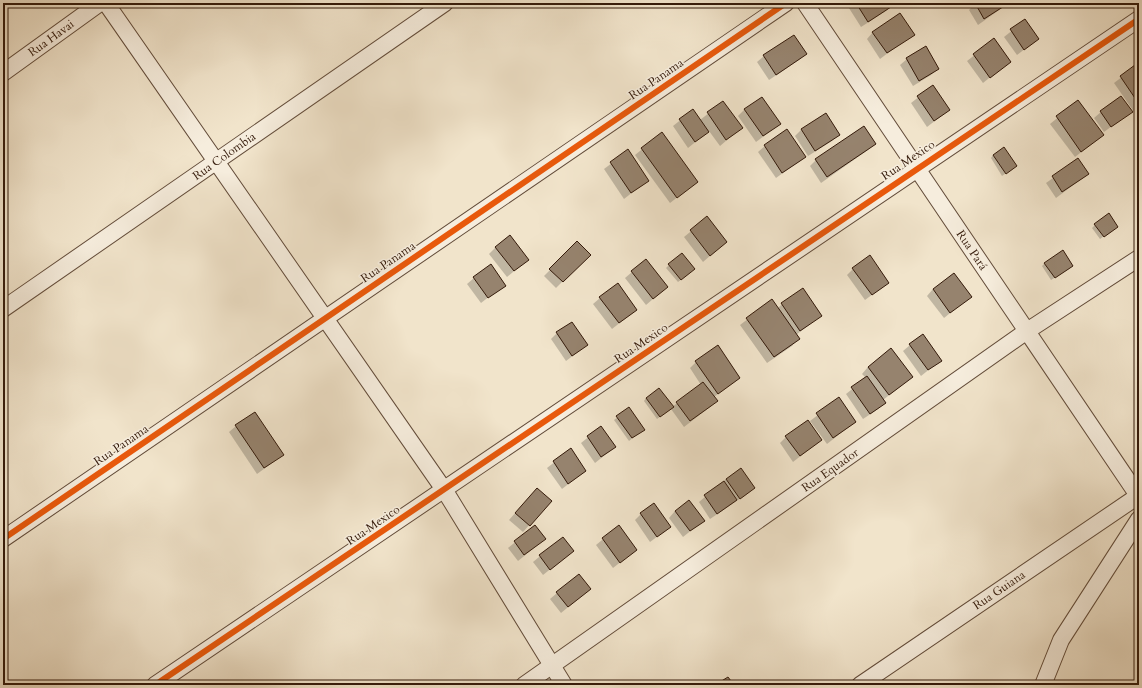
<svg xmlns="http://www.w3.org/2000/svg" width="1142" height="688" viewBox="0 0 1142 688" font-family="Cardo,serif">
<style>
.shadow{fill:#0003}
.building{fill:#96836e;stroke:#341a0a}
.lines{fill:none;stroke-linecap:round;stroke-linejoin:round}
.street-casing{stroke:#634c3a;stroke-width:18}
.street{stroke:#f6eddd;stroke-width:16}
.cycleway-casing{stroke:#f6eddd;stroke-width:8}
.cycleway{stroke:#e8590c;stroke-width:6}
.labels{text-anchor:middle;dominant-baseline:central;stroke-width:3;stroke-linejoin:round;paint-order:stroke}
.street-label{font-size:12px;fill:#341a0a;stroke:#f6eddd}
</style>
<rect width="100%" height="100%" fill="#f1e4cb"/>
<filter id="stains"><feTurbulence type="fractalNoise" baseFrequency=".005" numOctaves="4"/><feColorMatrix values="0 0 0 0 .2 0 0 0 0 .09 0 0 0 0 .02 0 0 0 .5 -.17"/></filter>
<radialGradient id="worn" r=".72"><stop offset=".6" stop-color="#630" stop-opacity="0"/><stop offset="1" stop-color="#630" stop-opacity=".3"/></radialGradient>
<g class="shadow">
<polygon points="849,3 891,3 892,5 886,11 861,27 847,5"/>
<polygon points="976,3 1009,3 978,25 969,10"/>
<polygon points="1025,20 1038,39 1017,55 1004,37"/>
<polygon points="873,32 913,34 880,59 867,39"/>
<polygon points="794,36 805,54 799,60 769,80 757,62 764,56"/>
<polygon points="994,40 1010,61 983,83 967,61"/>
<polygon points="907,59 938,69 931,75 913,86 900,65"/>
<polygon points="1139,64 1139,119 1114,83"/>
<polygon points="933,86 949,110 927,127 911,103"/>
<polygon points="1078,101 1103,135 1075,157 1050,124"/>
<polygon points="723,102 741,128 720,146 709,131 688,148 673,126 693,110 700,120"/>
<polygon points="745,109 780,124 756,142 738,116"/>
<polygon points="1101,112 1131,112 1104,132 1094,118"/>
<polygon points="825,115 838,135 832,141 808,156 795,136 801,130"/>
<polygon points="662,133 697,182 670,203 635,155"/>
<polygon points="874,144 868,150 821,183 810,166 816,160"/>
<polygon points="765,146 805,157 776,178 758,152"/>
<polygon points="628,151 648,180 624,199 604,169"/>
<polygon points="993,155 1012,169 1002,176 991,158"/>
<polygon points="1078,160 1088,174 1056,198 1046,183"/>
<polygon points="707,218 726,242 703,262 684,237"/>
<polygon points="1095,225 1114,229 1100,239 1092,228"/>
<polygon points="577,243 589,255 556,288 544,276"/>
<polygon points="496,247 527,260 507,277 489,254"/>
<polygon points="646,260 667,287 646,305 625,278"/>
<polygon points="1045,263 1069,269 1051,280 1042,266"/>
<polygon points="669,265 691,272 678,282 666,268"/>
<polygon points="853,269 888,283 865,300 847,275"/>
<polygon points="474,278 504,285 481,303 467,284"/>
<polygon points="933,289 970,297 944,318 927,296"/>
<polygon points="600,298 636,310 612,329 593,304"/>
<polygon points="771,301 777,309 782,304 821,315 796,335 798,339 792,346 767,363 740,325"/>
<polygon points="557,333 587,345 566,361 551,339"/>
<polygon points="922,335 941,360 921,376 903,351"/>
<polygon points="696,362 739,378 714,397 716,401 710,407 684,427 671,409 657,419 644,401 646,398 672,407 701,385 690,368"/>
<polygon points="868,367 912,377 883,400 884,403 878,409 863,419 846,394 866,378 862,374"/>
<polygon points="839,399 855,422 827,444 810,421"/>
<polygon points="628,409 640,432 629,441 614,420"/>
<polygon points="236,426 283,455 257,474 229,432"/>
<polygon points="601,427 615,447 595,463 581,443"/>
<polygon points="786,437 821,440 793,462 780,443"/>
<polygon points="570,450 585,471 562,489 547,468"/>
<polygon points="726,479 754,488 747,494 710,519 699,502"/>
<polygon points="531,495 551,501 523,532 509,520"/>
<polygon points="675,511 703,521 683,537 669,518"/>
<polygon points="641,514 670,527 650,542 635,520"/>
<polygon points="535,526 545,539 518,561 508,548"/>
<polygon points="619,526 636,550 613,568 596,545"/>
<polygon points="562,538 573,551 543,575 533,562"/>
<polygon points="590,589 561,613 550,599 557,593"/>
</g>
<g class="building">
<polygon points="856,3 892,3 894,5 868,22"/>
<polygon points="975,3 1009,3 984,19"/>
<polygon points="900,13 915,35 887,53 872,32"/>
<polygon points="1025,19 1039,39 1024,50 1010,29"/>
<polygon points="794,35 807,54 776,75 763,55"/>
<polygon points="994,38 1011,62 990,78 973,54"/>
<polygon points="926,46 939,69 919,81 906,58"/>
<polygon points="1139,62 1139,104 1120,76"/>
<polygon points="933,85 950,110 934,121 917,96"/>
<polygon points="1121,96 1133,112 1111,127 1100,111"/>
<polygon points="762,97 781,124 763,136 744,109"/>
<polygon points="1078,100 1104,135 1081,152 1056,116"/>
<polygon points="723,101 743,128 726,140 707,112"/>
<polygon points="693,109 709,132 695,142 679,119"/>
<polygon points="826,113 840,135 815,151 801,129"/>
<polygon points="864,126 876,144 827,177 815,159"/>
<polygon points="787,129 806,157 782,173 764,145"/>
<polygon points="662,132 698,182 677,198 641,148"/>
<polygon points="1004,147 1017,166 1006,174 993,155"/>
<polygon points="628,149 649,181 631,193 610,162"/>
<polygon points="1078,158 1089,174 1062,192 1052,176"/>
<polygon points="1109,213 1118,227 1104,237 1094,224"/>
<polygon points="707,216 727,242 710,256 690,230"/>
<polygon points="510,235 529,260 514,271 495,247"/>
<polygon points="577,241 591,255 563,282 549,269"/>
<polygon points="1063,250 1073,266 1055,278 1044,263"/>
<polygon points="682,253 695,269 681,280 668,264"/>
<polygon points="870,255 889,283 872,295 852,268"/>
<polygon points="646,259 668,287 653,299 631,271"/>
<polygon points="491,264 506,286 488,298 473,277"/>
<polygon points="954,273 972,297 950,313 933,289"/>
<polygon points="618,283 637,310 619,323 599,297"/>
<polygon points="803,288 822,316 800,331 781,303"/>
<polygon points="772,299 800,339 774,357 746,318"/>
<polygon points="572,322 588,345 572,356 556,332"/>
<polygon points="923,334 942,361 928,370 909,344"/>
<polygon points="718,345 740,378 718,394 695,361"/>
<polygon points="891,348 913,377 889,395 868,367"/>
<polygon points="867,376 886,403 870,414 851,387"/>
<polygon points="703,382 718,401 690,421 676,402"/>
<polygon points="659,388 674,407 660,417 646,398"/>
<polygon points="839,397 856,422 833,438 816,413"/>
<polygon points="629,407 645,430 632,438 616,416"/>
<polygon points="255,412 284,455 264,468 235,425"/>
<polygon points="808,420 822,440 800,456 785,436"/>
<polygon points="601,426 616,447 601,457 587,436"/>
<polygon points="571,448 586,471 568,484 553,461"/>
<polygon points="741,468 755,488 740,499 726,479"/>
<polygon points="724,481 737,500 717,514 704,495"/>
<polygon points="537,488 552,501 530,526 515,513"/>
<polygon points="689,500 705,521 690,531 675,511"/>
<polygon points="654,503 671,527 657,537 640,513"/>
<polygon points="535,525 546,539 524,555 514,541"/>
<polygon points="619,525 637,550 620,563 602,538"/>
<polygon points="563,537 574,551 550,570 539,555"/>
<polygon points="579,574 591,589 568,607 556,592"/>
<polygon points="728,677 734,685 715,685"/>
</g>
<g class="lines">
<g class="street-casing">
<g id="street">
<polyline points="106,3 445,491 564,685"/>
<polyline points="805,3 1139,497"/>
<polyline points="3,73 100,3"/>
<polyline points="3,309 445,3"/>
<polyline points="3,539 786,3"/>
<path d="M155 685C484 465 810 239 1139 19"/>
<polyline points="524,685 1027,331 1139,258"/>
<polyline points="860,685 1138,496"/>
<polyline points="1043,685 1061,640 1139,519"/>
</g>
</g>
<use href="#street" class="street"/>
<g class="cycleway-casing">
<g id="cycleway">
<polyline points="3,539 786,3"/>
<path d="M155 685C484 465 810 239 1139 19"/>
</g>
</g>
<use href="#cycleway" class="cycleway"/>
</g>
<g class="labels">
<g class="street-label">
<text transform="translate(51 38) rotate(-36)">Rua Havai</text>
<text transform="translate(656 79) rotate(-34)">Rua Panama</text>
<text transform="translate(224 156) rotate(-35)">Rua Colombia</text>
<text transform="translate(908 160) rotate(-34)">Rua Mexico</text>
<text transform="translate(972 250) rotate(56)">Rua Pará</text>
<text transform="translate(388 262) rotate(-34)">Rua Panama</text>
<text transform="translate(641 343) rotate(-34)">Rua Mexico</text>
<text transform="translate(121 445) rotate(-34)">Rua Panama</text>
<text transform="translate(830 470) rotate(-35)">Rua Equador</text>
<text transform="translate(373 525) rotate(-34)">Rua Mexico</text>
<text transform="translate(999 590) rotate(-34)">Rua Guiana</text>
</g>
</g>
<rect width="1142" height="688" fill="none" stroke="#f1e4cb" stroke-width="16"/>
<rect x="4" y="4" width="1134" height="680" fill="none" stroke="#341a0a" stroke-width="2"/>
<rect x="8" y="8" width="1126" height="672" fill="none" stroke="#341a0a"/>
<rect width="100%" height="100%" filter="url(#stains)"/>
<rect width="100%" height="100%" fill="url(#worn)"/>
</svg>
